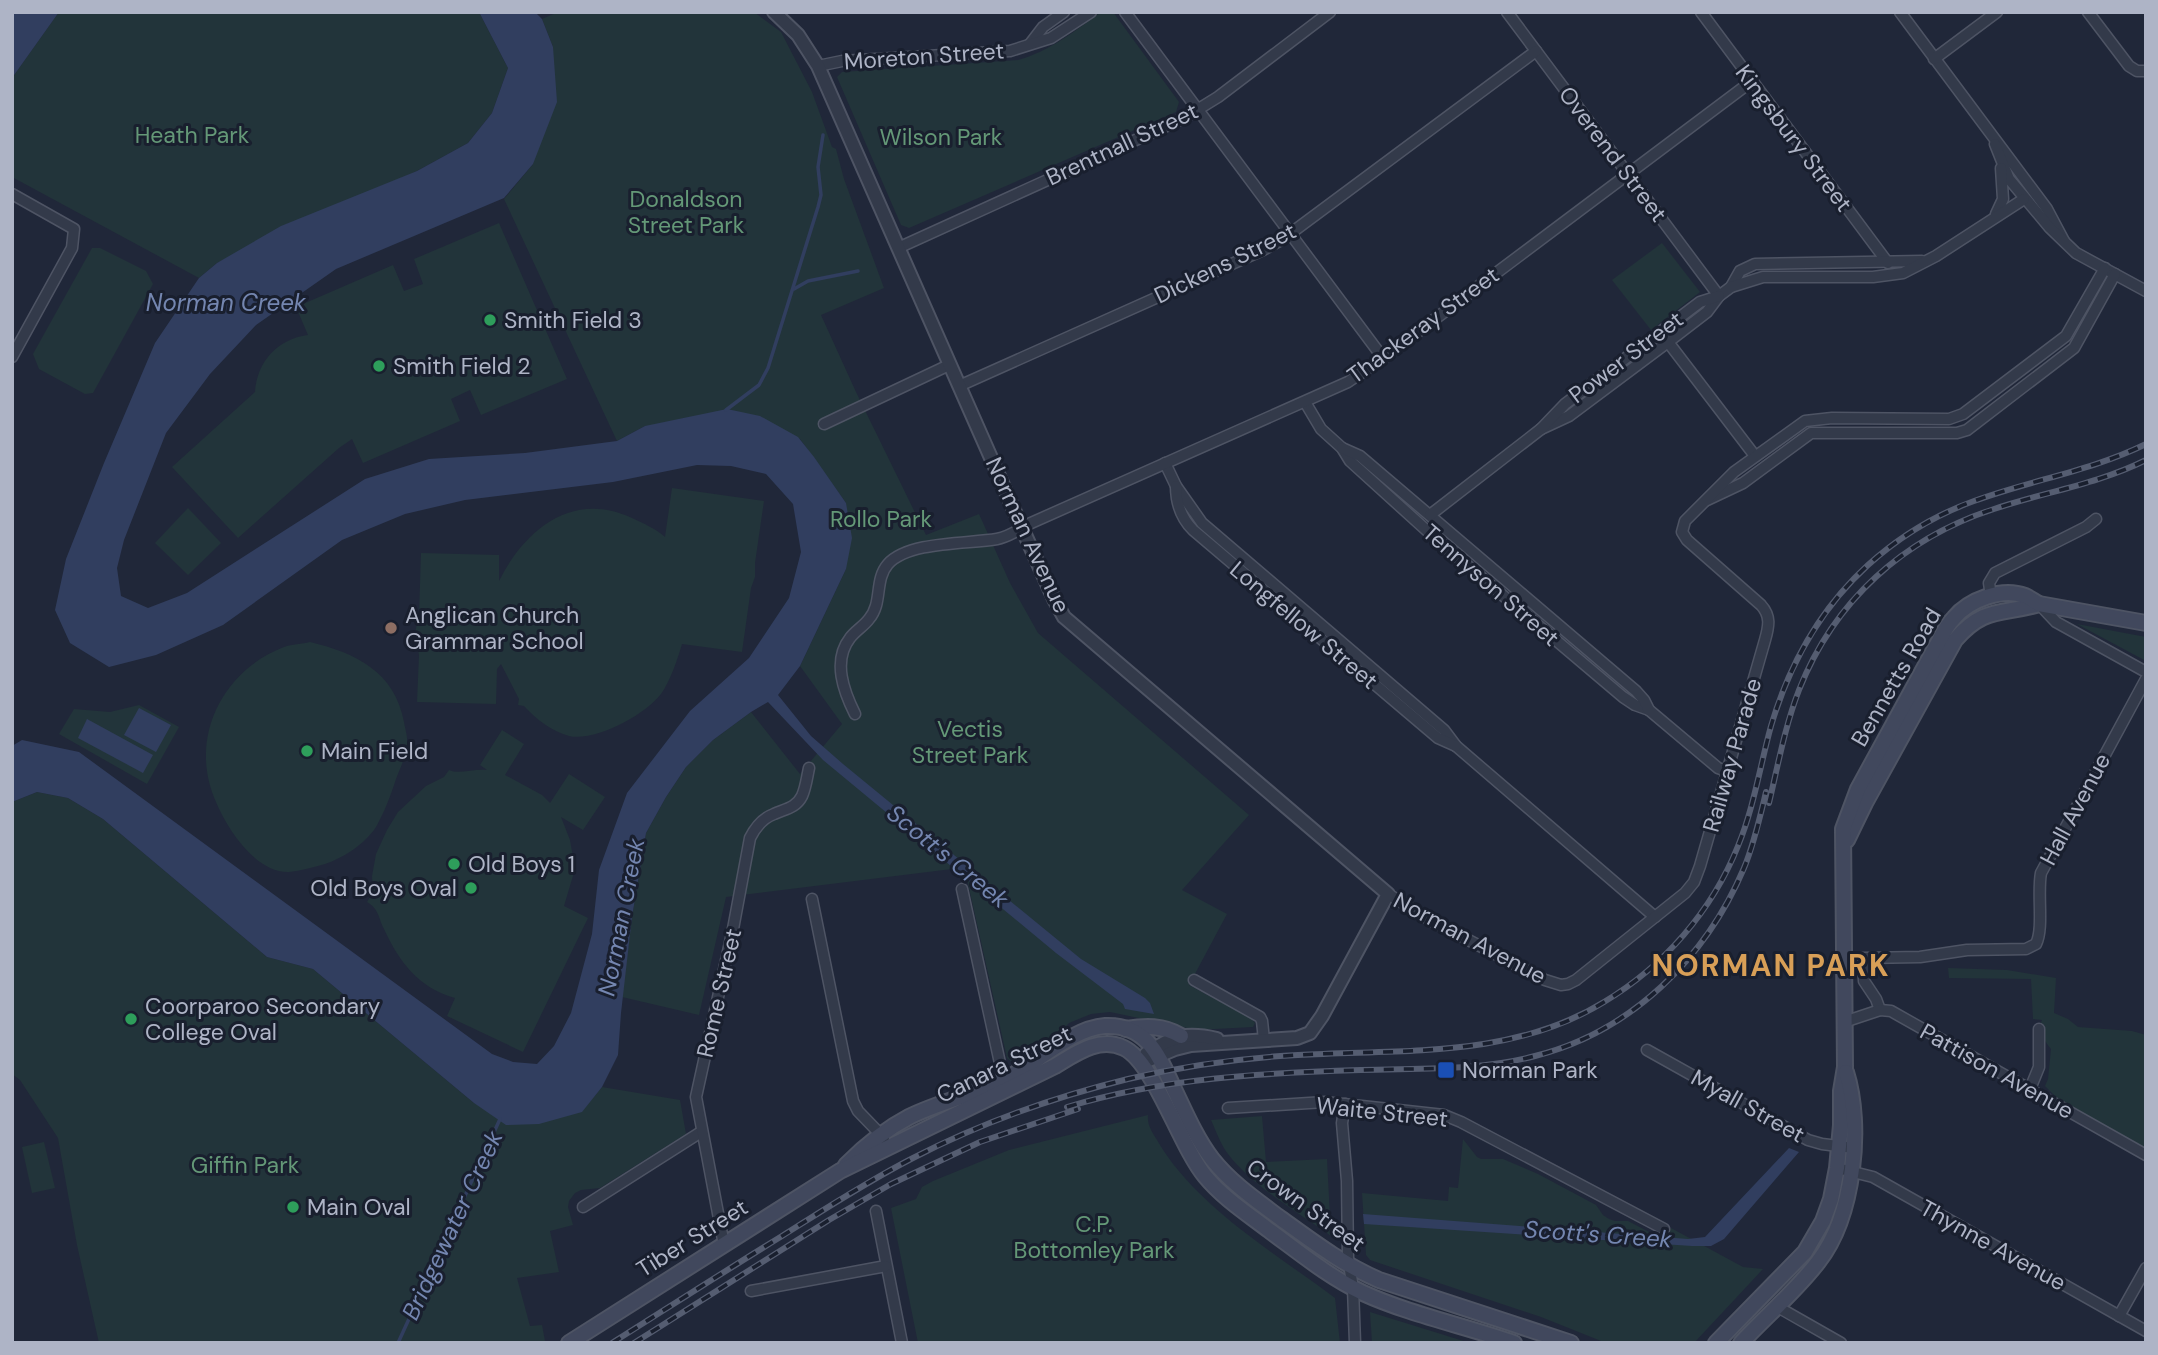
<svg xmlns="http://www.w3.org/2000/svg" width="2158" height="1355" viewBox="0 0 2158 1355" font-family="'DM Sans',sans-serif">
<style>
.green{fill:#22343a}
.water{fill:#313e5f}
.lines{fill:none;stroke-linecap:round;stroke-linejoin:round}
.stream{stroke:#313e5f;stroke-width:3.5}
.minor-casing{stroke:#4e5464;stroke-width:13}
.tertiary-casing{stroke:#4e5464;stroke-width:16}
.secondary-casing{stroke:#4e5464;stroke-width:18}
.minor{stroke:#333a4a;stroke-width:10}
.tertiary{stroke:#333a4a;stroke-width:12}
.secondary{stroke:#41485d;stroke-width:14}
.rail-casing{stroke:#555d71;stroke-width:6}
.rail{stroke:#191f2e;stroke-width:3.5;stroke-dasharray:10;stroke-linecap:butt}
.leisure-dot{fill:#2e9e5b;stroke:#191f2e;stroke-width:2.5}
.education-dot{fill:#8d6e63;stroke:#191f2e;stroke-width:2.5}
.transit-dot{fill:#1a4fb4;stroke:#191f2e;stroke-width:2.5}
.labels{text-anchor:middle;dominant-baseline:central;stroke-width:6;stroke-linejoin:round;paint-order:stroke}
.street-label{font-size:23px;fill:#aeb4c6;stroke:#191f2e}
.park-label{font-size:23px;fill:#649877;stroke:#191f2e}
.poi-label{font-size:23px;fill:#aeb4c6;stroke:#191f2e;text-anchor:start}
.water-label{font-size:24px;font-style:italic;fill:#7486b0;stroke:#191f2e}
.district-label{font-size:30px;font-weight:bold;letter-spacing:2px;fill:#d89f57;stroke:#191f2e}
</style>
<rect width="100%" height="100%" fill="#202739"/>
<g class="green">
<polygon points="59,12 479,12 508,68 492,113 468,143 417,171 217,263 199,278 12,177 12,78"/>
<polygon points="558,12 754,12 781,32 812,92 832,147 836,149 844,179 884,288 821,315 856,392 926,535 979,514 1010,583 1038,633 1249,815 1182,890 1227,914 1189,985 1251,1018 1255,1023 1253,1027 1196,1030 1110,1012 1091,1014 1069,1023 1059,1033 1021,1061 1013,1063 1007,1058 967,879 952,869 726,897 699,1015 622,997 632,917 646,833 666,797 686,767 713,740 751,712 800,774 842,724 800,666 846,569 846,503 800,439 645,426 617,441 504,199 533,164 553,47 542,19"/>
<path d="M1101 12H1113L1179 102 1176 112 909 228 901 225 837 77 842 72 1018 60C1050 51 1075 31 1101 12Z"/>
<path d="M499 223 567 379 481 415 470 390 451 399 460 421 363 463 352 439 339 448 238 538 172 467 255 392C257 362 277 339 308 335L296 307 393 265 404 291 423 284 414 259Z"/>
<polygon points="1662,243 1700,292 1651,330 1612,280"/>
<polygon points="92,248 100,248 146,271 153,284 93,393 85,394 39,369 33,354"/>
<path d="M672 488 764 501 755 563V577L751 588 742 652 682 644C678 658 670 682 661 694 645 715 595 742 569 736 551 731 536 719 524 706L518 705 519 699 501 664 497 669 496 704 417 702 419 655 415 633 419 615 421 553 499 555V581C525 529 573 490 632 518 643 523 656 529 665 537Z"/>
<polygon points="188,508 221,543 188,575 155,543"/>
<polygon points="2077,624 2146,637 2146,661"/>
<path d="M310 642C356 653 395 672 404 722 405 729 408 737 407 743 407 755 400 768 396 779 391 795 384 813 376 827 365 844 343 858 325 864 313 867 301 871 289 872 255 873 227 828 216 802 188 740 221 671 284 647 292 644 302 644 310 642Z"/>
<polygon points="139,705 179,727 147,784 59,734 74,709 110,712"/>
<path d="M502 730 524 744 505 775 542 795 550 803 569 774 605 797 583 830 561 817 570 840 575 869 564 906 588 918 523 1052 447 1016 455 998C419 988 399 962 384 929 378 917 379 909 367 902L373 892 372 876 376 854 387 830 398 812 426 786 444 777 449 770C459 775 475 768 487 770L480 765Z"/>
<polygon points="37,792 68,798 103,819 267,957 313,969 474,1103 581,1112 602,1087 680,1100 686,1134 600,1188 581,1190 575,1193 569,1201 568,1207 573,1225 550,1231 559,1272 517,1278 530,1326 542,1325 545,1341 99,1343 77,1245 58,1138 20,1080 12,1074 12,802"/>
<path d="M1948 968 2007 970 2056 978 2054 1013 2068 1019 2078 1027 2132 1031 2146 1035V1149L2056 1097 2045 1086 2048 1079 2051 1049C2044 1040 2037 1031 2042 1020L2033 1019 2031 979 1949 978Z"/>
<path d="M1148 1115C1147 1125 1152 1132 1157 1140 1195 1206 1275 1253 1335 1298L1340 1343H918L891 1208 916 1199 922 1187 933 1181 1009 1150Z"/>
<path d="M1262 1116 1266 1162 1327 1159 1331 1236C1299 1213 1252 1186 1228 1154 1221 1145 1216 1131 1211 1120Z"/>
<polygon points="1463,1139 1477,1157 1481,1159 1503,1159 1538,1174 1596,1205 1603,1215 1609,1219 1615,1221 1628,1221 1653,1234 1667,1236 1671,1228 1743,1267 1763,1269 1694,1343 1606,1343 1541,1317 1370,1260 1366,1255 1362,1193 1448,1201 1449,1187 1458,1188"/>
<polygon points="44,1142 55,1188 32,1193 22,1147"/>
<polygon points="1370,1312 1470,1343 1372,1343"/>
</g>
<g class="water">
<polygon points="12,12 59,12 12,78"/>
<polygon points="479,12 535,12 542,19 553,47 557,102 533,164 504,198 336,269 256,325 210,374 166,433 124,540 117,568 121,596 148,608 187,593 365,479 429,459 525,453 617,441 645,426 727,409 760,416 798,437 814,457 846,503 852,538 846,569 800,666 778,695 811,736 843,764 1081,959 1145,998 1150,1003 1154,1014 1125,1009 1123,1004 1056,953 823,760 768,702 751,712 713,740 686,767 666,797 646,833 632,917 621,1013 618,1055 602,1087 582,1112 539,1124 506,1125 474,1103 313,969 267,957 103,819 68,798 37,792 12,802 12,746 22,740 79,752 492,1054 513,1062 537,1064 554,1046 571,1013 592,934 599,870 627,793 690,711 749,658 789,598 801,552 793,504 766,474 731,466 697,465 613,482 465,500 405,514 342,540 223,625 156,655 109,667 70,643 55,610 66,559 104,463 155,343 199,278 217,263 281,226 417,171 468,143 492,113 508,68"/>
<polygon points="139,708 171,725 156,752 124,735"/>
<polygon points="87,719 153,755 143,773 78,738"/>
<polygon points="1789,1148 1799,1152 1724,1239 1711,1246 1692,1246 1364,1224 1363,1214 1688,1239 1705,1237"/>
</g>
<g class="lines">
<g class="stream">
<polyline points="794,289 808,281 858,271"/>
<polyline points="726,410 759,385 768,368 818,207 821,195 818,167 823,135"/>
<polyline points="398,1343 500,1119"/>
</g>
<g class="minor-casing">
<g id="minor">
<polyline points="1125,12 1383,358"/>
<polyline points="1507,12 1719,296"/>
<polyline points="1701,12 1888,263"/>
<polyline points="1900,12 2047,209 2064,241"/>
<polyline points="2088,12 2129,66 2137,71 2146,71"/>
<polyline points="1030,44 1043,27 1064,12"/>
<polyline points="1934,59 1997,12"/>
<polyline points="818,66 842,61 1010,51 1051,38 1091,12"/>
<polyline points="1995,144 2009,179 2050,228 2076,253 2146,291"/>
<polyline points="12,194 74,229 72,248 12,357"/>
<polyline points="1996,214 2003,199 2001,168"/>
<polyline points="898,248 1184,118 1218,97 1330,12"/>
<polyline points="1731,287 1740,271 1755,264 1922,261"/>
<polyline points="1668,342 1755,456"/>
<polyline points="959,386 1263,250 1283,239 1536,51"/>
<polyline points="1305,402 1321,429 1342,448 1350,461 1435,538 1623,697 1635,705 1649,710"/>
<polyline points="824,424 949,365"/>
<polyline points="1541,429 1569,416 1668,342 1707,312 1719,296 1731,287 1763,277 1873,277 1903,273 1936,256 2024,199"/>
<polyline points="1342,448 1360,456 1636,691 1644,700 1649,710 1718,768 1727,771"/>
<polyline points="1165,463 1176,486 1202,523 1444,730 1456,746 1655,917"/>
<path d="M1176 486C1176 503 1181 518 1193 530L1438 738 1456 746"/>
<polyline points="1707,500 1743,483 1811,433 1957,433 1967,430 2074,348 2115,274"/>
<polyline points="1430,515 1541,429 1565,404 1700,302 1719,296"/>
<polyline points="1991,596 1989,583 1995,573 2086,527 2096,519"/>
<polyline points="2040,605 2056,622 2146,672"/>
<path d="M855 714C844 692 832 661 850 638 855 631 864 626 869 619 883 603 874 580 888 564 909 541 968 544 997 539 1009 537 1020 529 1031 523L1348 382 1383 358 1752 81"/>
<polyline points="962,889 1005,1086"/>
<path d="M1388 894 1430 920 1545 980 1561 985 1568 984 1576 980 1685 893 1694 882 1700 866 1765 640C1769 626 1771 616 1761 605L1687 540 1682 532 1685 521 1734 472 1805 421 1832 418 1949 419 1963 414 2066 336 2105 268"/>
<polyline points="812,899 853,1101 858,1111 884,1138"/>
<polyline points="1194,980 1260,1017 1262,1021 1264,1040"/>
<path d="M1880 1010 1876 999 1864 981 1863 958 1920 957 1967 950 2026 949 2036 944C2044 928 2037 893 2041 873L2146 679"/>
<polyline points="1844,1022 1880,1010 1891,1011 2146,1155"/>
<polyline points="1647,1050 1808,1140 1822,1144 1854,1148"/>
<polyline points="2030,1089 2039,1067 2039,1029"/>
<polyline points="1345,1104 1342,1123 1347,1181 1348,1258 1353,1288 1355,1343"/>
<polyline points="1228,1108 1325,1102 1444,1115 1461,1122 1664,1229"/>
<polyline points="1837,1168 1873,1177 2146,1331"/>
<polyline points="583,1207 701,1132"/>
<polyline points="876,1211 902,1343"/>
<path d="M724 1245 696 1097 733 929 750 838C755 828 763 818 774 814 785 809 796 808 802 796 806 787 807 777 809 768"/>
<polyline points="751,1291 886,1266"/>
<polyline points="1776,1306 1841,1343"/>
<polyline points="2119,1316 2146,1268"/>
</g>
</g>
<g class="tertiary-casing">
<g id="tertiary">
<polyline points="774,12 798,35 818,66 1022,528 1054,599 1064,617 1388,894 1322,1016 1310,1033 1297,1038 1191,1045 1175,1049 1142,1063"/>
<path d="M1146 1054C1172 1036 1186 1032 1217 1039"/>
</g>
</g>
<g class="secondary-casing">
<g id="secondary">
<path d="M1847 840 1865 803 1955 640C1984 606 2002 615 2039 604"/>
<path d="M1126 1029C1145 1026 1163 1025 1181 1036"/>
<path d="M846 1165C864 1147 886 1129 909 1117 939 1102 973 1095 1003 1081 1034 1065 1072 1028 1105 1026 1148 1024 1159 1057 1174 1089 1185 1112 1196 1138 1212 1159 1231 1183 1256 1200 1280 1218 1312 1241 1342 1264 1379 1280L1571 1343"/>
<path d="M569 1343 840 1171 1055 1066C1075 1054 1099 1036 1124 1048 1154 1062 1180 1146 1205 1176 1223 1198 1248 1214 1270 1231 1300 1253 1329 1277 1363 1293 1409 1314 1465 1326 1514 1343"/>
<path d="M1716 1343 1805 1252 1823 1221 1831 1199 1837 1168 1841 1125V1091L1845 1067 1843 829 1858 789 1939 641C1943 633 1948 624 1954 618 1969 600 2002 587 2025 596 2030 598 2035 602 2039 604L2146 623"/>
<path d="M1741 1343C1766 1316 1796 1291 1818 1262 1854 1216 1863 1126 1846 1072"/>
</g>
</g>
<use href="#minor" class="minor"/>
<use href="#tertiary" class="tertiary"/>
<use href="#secondary" class="secondary"/>
<g class="rail-casing">
<g id="rail">
<path d="M1769 803C1778 765 1785 726 1799 690 1834 601 1904 538 1994 509 2045 492 2098 484 2146 460"/>
<path d="M1067 1107C1163 1078 1262 1073 1361 1070 1419 1068 1479 1071 1535 1056 1631 1032 1706 958 1744 868 1754 844 1760 817 1766 792"/>
<path d="M612 1343C669 1307 725 1271 782 1236 825 1209 868 1181 913 1158 981 1123 1054 1097 1128 1079 1183 1066 1241 1058 1298 1055 1402 1049 1511 1059 1604 1002 1664 966 1712 911 1738 846 1754 807 1760 766 1771 726 1789 665 1821 608 1868 565 1899 537 1935 515 1974 501 2031 480 2091 471 2146 444"/>
<polyline points="634,1343 829,1220 891,1184 980,1142 1078,1109"/>
</g>
</g>
<use href="#rail" class="rail"/>
</g>
<g class="leisure-dot">
<circle cx="490" cy="320" r="7"/>
<circle cx="379" cy="366" r="7"/>
<circle cx="307" cy="751" r="7"/>
<circle cx="454" cy="864" r="7"/>
<circle cx="471" cy="888" r="7"/>
<circle cx="131" cy="1019" r="7"/>
<circle cx="293" cy="1207" r="7"/>
</g>
<circle class="education-dot" cx="391" cy="628" r="7"/>
<rect class="transit-dot" x="1437" y="1061" width="18" height="18" rx="3.5"/>
<g class="labels">
<g class="street-label">
<text transform="translate(924 56) rotate(-4)">Moreton Street</text>
<text transform="translate(1794 138) rotate(53)">Kingsbury Street</text>
<text transform="translate(1122 144) rotate(-25)">Brentnall Street</text>
<text transform="translate(1613 154) rotate(53)">Overend Street</text>
<text transform="translate(1225 263) rotate(-26)">Dickens Street</text>
<text transform="translate(1423 325) rotate(-36)">Thackeray Street</text>
<text transform="translate(1626 357) rotate(-37)">Power Street</text>
<text transform="translate(1028 535) rotate(65)">Norman Avenue</text>
<text transform="translate(1491 585) rotate(41)">Tennyson Street</text>
<text transform="translate(1304 625) rotate(40)">Longfellow Street</text>
<text transform="translate(1896 677) rotate(-60)">Bennetts Road</text>
<text transform="translate(1732 755) rotate(-74)">Railway Parade</text>
<text transform="translate(2075 809) rotate(-62)">Hall Avenue</text>
<text transform="translate(1470 938) rotate(28)">Norman Avenue</text>
<text transform="translate(719 993) rotate(-77)">Rome Street</text>
<text transform="translate(1004 1064) rotate(-26)">Canara Street</text>
<text transform="translate(1997 1071) rotate(29)">Pattison Avenue</text>
<text transform="translate(1748 1106) rotate(29)">Myall Street</text>
<text transform="translate(1382 1112) rotate(6)">Waite Street</text>
<text transform="translate(1306 1205) rotate(36)">Crown Street</text>
<text transform="translate(692 1238) rotate(-32)">Tiber Street</text>
<text transform="translate(1993 1245) rotate(29)">Thynne Avenue</text>
</g>
<g class="park-label">
<text x="192" y="135">Heath Park</text>
<text x="941" y="137">Wilson Park</text>
<text x="686" y="199">Donaldson<tspan x="686" dy="26">Street Park</tspan></text>
<text x="881" y="519">Rollo Park</text>
<text x="970" y="729">Vectis<tspan x="970" dy="26">Street Park</tspan></text>
<text x="245" y="1165">Giffin Park</text>
<text x="1094" y="1224">C.P.<tspan x="1094" dy="26">Bottomley Park</tspan></text>
</g>
<g class="poi-label">
<text x="504" y="320">Smith Field 3</text>
<text x="393" y="366">Smith Field 2</text>
<text x="405" y="615">Anglican Church<tspan x="405" dy="26">Grammar School</tspan></text>
<text x="321" y="751">Main Field</text>
<text x="468" y="864">Old Boys 1</text>
<text x="457" y="888" text-anchor="end">Old Boys Oval</text>
<text x="145" y="1006">Coorparoo Secondary<tspan x="145" dy="26">College Oval</tspan></text>
<text x="1462" y="1070">Norman Park</text>
<text x="307" y="1207">Main Oval</text>
</g>
<g class="water-label">
<text x="226" y="302">Norman Creek</text>
<text transform="translate(948 856) rotate(39)">Scott's Creek</text>
<text transform="translate(621 917) rotate(-79)">Norman Creek</text>
<text transform="translate(452 1225) rotate(-65)">Bridgewater Creek</text>
<text transform="translate(1598 1234) rotate(4)">Scott's Creek</text>
</g>
<g class="district-label">
<text x="1771" y="965">NORMAN PARK</text>
</g>
</g>
<rect width="2158" height="1355" fill="none" stroke="#aeb4c6" stroke-width="28"/>
</svg>
